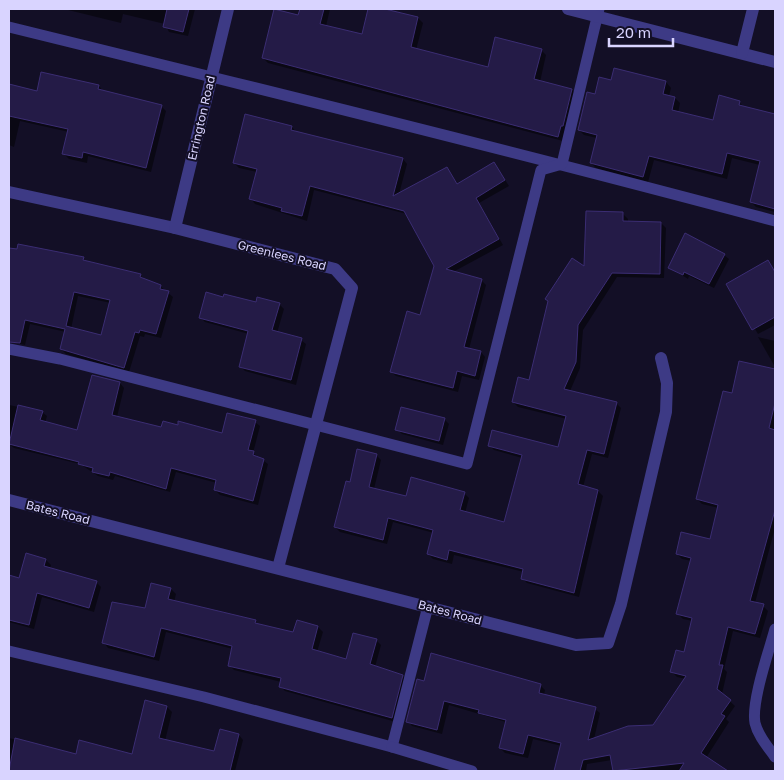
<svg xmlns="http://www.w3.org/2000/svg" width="784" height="780" viewBox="0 0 784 780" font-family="'Golos Text',sans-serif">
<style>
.shadow{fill:#0007;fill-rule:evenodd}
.building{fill:#241b47;stroke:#3b2d73;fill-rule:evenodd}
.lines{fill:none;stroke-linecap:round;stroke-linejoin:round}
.lane{stroke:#3d3a85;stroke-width:11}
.street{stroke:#3d3a85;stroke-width:12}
.labels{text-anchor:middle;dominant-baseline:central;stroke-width:4;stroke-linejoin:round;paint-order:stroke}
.street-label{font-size:12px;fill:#d9d4ff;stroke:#130f26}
</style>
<rect width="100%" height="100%" fill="#130f26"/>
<g class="shadow">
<polygon points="64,9 195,9 188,36 169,32 165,24 123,14 121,23"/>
<polygon points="301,9 330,9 326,26 363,36 370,9 383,9 418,18 423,23 416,50 489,69 541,50 546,55 540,82 572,90 577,95 563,141 268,63 263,58 299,17"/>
<polygon points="615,70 666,82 671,88 669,96 675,98 680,103 678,113 714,122 739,102 745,108 775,115 775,212 756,207 751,202 760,165 732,158 727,179 654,160 648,182 596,168 591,163 597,138 584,135 579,130 596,96 612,82"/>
<polygon points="9,86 38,93 99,86 104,92 161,106 166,111 151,172 88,156 87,163 69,159 64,154 69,132 20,121 14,147 9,145"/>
<polygon points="292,127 297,133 403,159 407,164 399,194 447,168 458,185 494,164 498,169 509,186 479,203 503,245 453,272 481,280 486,285 469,349 481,352 485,357 479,380 462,376 458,392 396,376 391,372 420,316 436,266 407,214 314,190 307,221 255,204 251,199 257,172 239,168 234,163"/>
<polygon points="623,214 628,219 628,222 661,223 666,228 664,278 617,277 583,330 580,368 570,391 616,403 621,408 608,458 592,454 583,487 598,491 603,496 579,597 527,583 522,578 524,572 454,555 452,564 433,559 428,554 434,533 393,522 387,544 340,532 335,527 350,483 376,455 381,460 374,489 407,498 464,493 469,498 465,513 505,523 522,458 494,450 489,445 559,449 567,419 518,407 513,402 530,381 585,269"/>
<path d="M9 249 83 258 88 263 140 275 145 280 160 286 173 297 161 338 145 334 144 337 140 336 129 372 66 354 61 349 66 332 30 324 25 345 9 341ZM78 296 111 303 102 337 71 329Z"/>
<polygon points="724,255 729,259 714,288 689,276 688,279 669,267"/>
<polygon points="768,262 775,271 775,325 758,334 728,285"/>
<polygon points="224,298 257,304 279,304 284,309 277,333 301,340 306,344 296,385 245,371 240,366 249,334 205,322 200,317"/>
<polygon points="758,337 775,341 775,367"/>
<polygon points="740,363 775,370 775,528 755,603 763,606 768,611 760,638 733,631 724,669 727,672 722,694 735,706 726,719 729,722 706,758 719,768 717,771 614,771 612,760 587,764 586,771 555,771 562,746 533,739 528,758 505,753 500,748 506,722 449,705 442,734 412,726 408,721 425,683 540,685 545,690 544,695 595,709 600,713 594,739 654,727 686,679 677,677 672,672 685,653 693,621 683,619 678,614 692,561 682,559 677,554 710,540 719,508 702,504 697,499 733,395"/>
<polygon points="93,376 120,383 124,388 117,417 162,429 223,434 255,422 260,426 253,453 268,464 258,505 220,495 215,490 217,483 176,472 170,492 115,476 113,480 98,476 80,464 14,448 9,444 9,405 42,412 47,416 45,423 78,431"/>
<polygon points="444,419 449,424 443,445 402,434 397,429"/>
<polygon points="46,560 51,565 50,569 96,582 101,587 94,612 42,597 34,629 9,622 9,576 20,579"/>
<polygon points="171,589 176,594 174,602 255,621 260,626 294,633 318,627 323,632 317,652 347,660 376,640 381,645 375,667 402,676 407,681 396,722 285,691 280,686 281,682 234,670 229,665 233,649 166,632 159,661 108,648 104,643"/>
<polygon points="146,702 167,707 172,712 165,741 215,753 239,735 243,740 235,771 9,771 9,738 77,755 132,756"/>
</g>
<g class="building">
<polygon points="167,9 189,9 183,32 163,27"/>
<polygon points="274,9 298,15 300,9 324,9 320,24 362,34 368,9 385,9 418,17 411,47 488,67 495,37 542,49 534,79 572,89 563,126 561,126 558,137 262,58"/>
<polygon points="614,68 666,81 663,94 675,97 672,110 713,120 719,95 740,101 739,105 775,114 775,209 750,202 760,161 727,153 722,174 649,156 643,177 590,163 597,135 578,130 587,92 595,94 599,77 611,80"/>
<polygon points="41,72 99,85 98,89 162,105 146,168 83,152 82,158 62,154 68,129 9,116 9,84 37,91"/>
<polygon points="245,114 292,126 291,130 403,158 393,196 447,167 457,184 494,162 505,180 476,198 499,239 446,269 482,279 464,347 481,351 475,376 457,371 453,388 390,372 407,311 420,315 434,266 404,211 310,186 302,216 281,211 282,208 249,199 257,169 233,163"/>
<polygon points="586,211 623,212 623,221 661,222 660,274 612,273 578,325 576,362 564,389 617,402 604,454 587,450 578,484 598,490 574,593 521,579 523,569 449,550 447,560 427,554 433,530 388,518 383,540 334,527 346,481 350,482 357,449 377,454 369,487 406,496 411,477 465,492 460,510 504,522 522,455 488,446 492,430 558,447 566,416 512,402 518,377 529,380 548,301 545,299 572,258 584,266"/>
<polygon points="685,233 725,254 709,284 684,272 683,275 668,268"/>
<path d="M18 244 84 257 83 260 141 274 140 277 161 285 160 289 169 291 156 334 140 330 139 333 135 332 124 368 60 349 65 329 25 320 20 343 9 342V248L17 249ZM74 292 110 300 101 335 66 326Z"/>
<polygon points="768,260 775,272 775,317 752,330 726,284"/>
<polygon points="206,292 223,297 224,294 256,302 257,297 280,303 272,330 302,338 291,380 239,367 248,331 199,318"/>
<polygon points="739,361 775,369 775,403 769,428 775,430 775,510 750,601 764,604 755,634 728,627 719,665 723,665 717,689 731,700 721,714 725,716 701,753 728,771 679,771 684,763 613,771 610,755 583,760 580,771 554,771 561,743 528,735 523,754 499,748 506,720 478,713 479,710 444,701 437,730 406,722 417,679 424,681 431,653 541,684 539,693 596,707 588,740 628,726 653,725 686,676 670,672 676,650 684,652 692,618 676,614 691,558 676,554 681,532 710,539 718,505 696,499 723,391 732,393"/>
<polygon points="92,375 120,382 112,415 161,427 163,421 178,425 178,421 222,433 227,413 256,420 248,450 254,451 253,455 264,459 253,501 214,490 216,480 171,468 166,489 110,472 109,476 92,472 93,468 78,464 79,462 9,444 18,405 43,411 40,420 77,430"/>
<polygon points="401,407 445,418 439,441 395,430"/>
<polygon points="26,553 46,559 44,566 97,581 89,608 37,593 29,625 9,620 9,575 19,578"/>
<polygon points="151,583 171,588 168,599 256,620 255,623 293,632 297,620 318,626 312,649 346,659 353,633 377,639 370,664 403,675 392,718 279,687 281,678 228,666 232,646 161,628 154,657 102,643 112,602 145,608"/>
<polygon points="145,700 167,706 159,738 214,751 220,729 239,734 230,771 9,771 15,738 76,754 79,740 132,754"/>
</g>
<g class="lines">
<g class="lane">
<path d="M9 27C265 90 521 153 775 221"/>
<polyline points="9,349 60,359 467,464 541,170 562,164 599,9"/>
<path d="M775 629C769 651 751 702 755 723 758 736 768 747 775 757"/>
<polyline points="9,651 204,697 392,747 428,606"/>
<polyline points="392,747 472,771"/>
</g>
<g class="street">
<polyline points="568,9 775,62"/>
<polyline points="742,53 753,9"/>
<polyline points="9,192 175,228 335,269 352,288 278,568"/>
<polyline points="175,228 228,9"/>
<polyline points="9,500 576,645 608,643 621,604 666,412 667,383 661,358"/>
</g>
</g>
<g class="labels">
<g class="street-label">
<text transform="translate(201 118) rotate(-77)">Errington Road</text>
<text transform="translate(282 255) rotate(14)">Greenlees Road</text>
<text transform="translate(58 512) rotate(14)">Bates Road</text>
<text transform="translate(450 612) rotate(15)">Bates Road</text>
</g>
</g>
<rect width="784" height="780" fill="none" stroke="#d9d4ff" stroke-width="20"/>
<path d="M609 38v8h64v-8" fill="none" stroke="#d9d4ff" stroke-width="2.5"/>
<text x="616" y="38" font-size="15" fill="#d9d4ff" stroke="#130f26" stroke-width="4" paint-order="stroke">20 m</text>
</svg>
